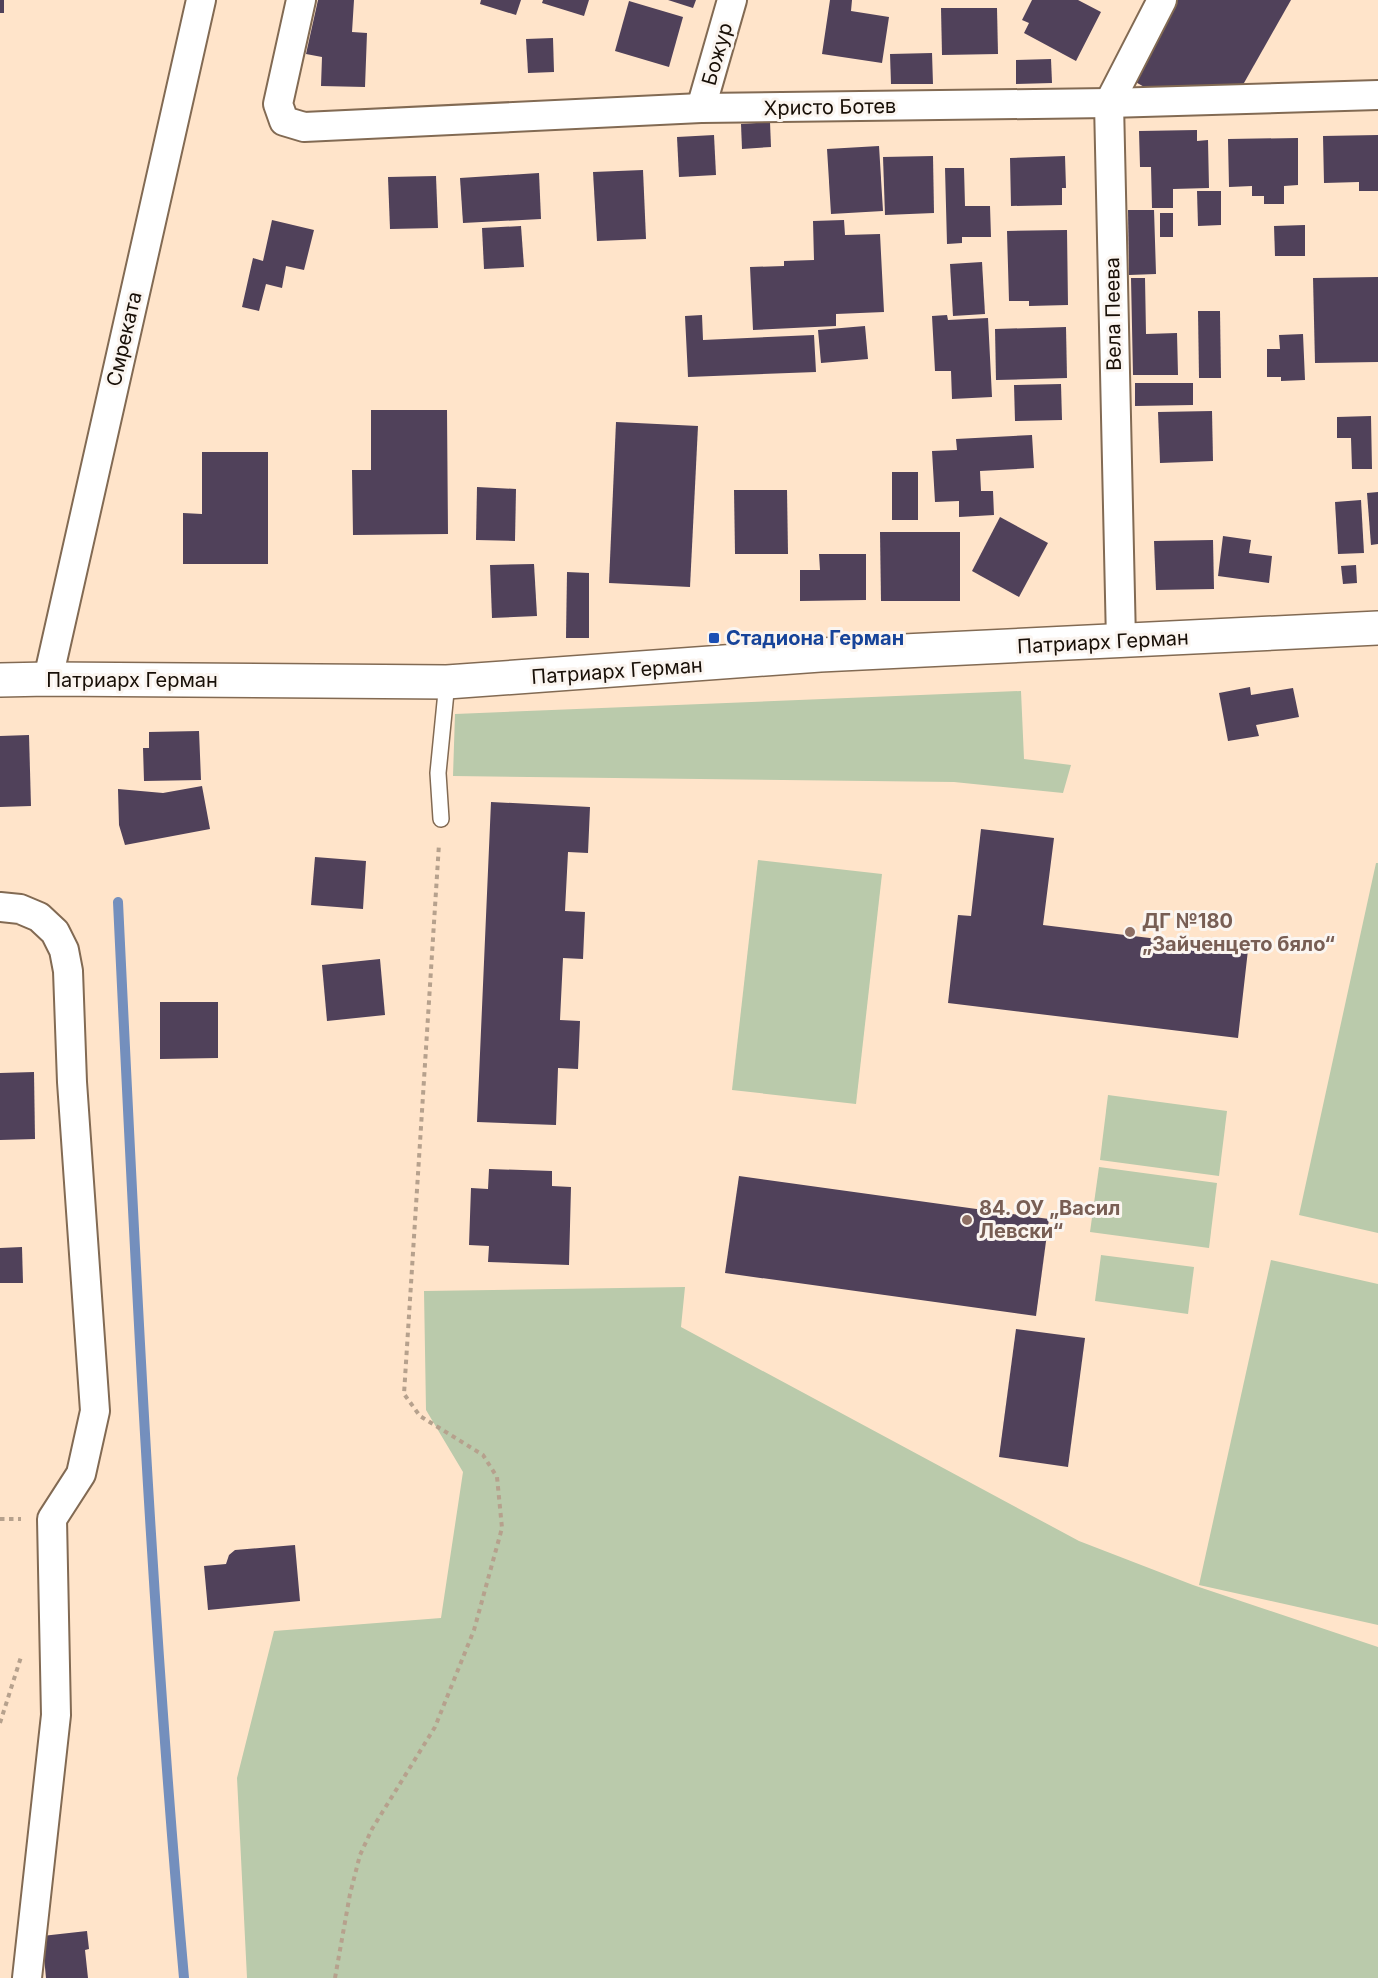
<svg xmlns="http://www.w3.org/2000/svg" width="1378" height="1978" viewBox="0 0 1378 1978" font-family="Inter,sans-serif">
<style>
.green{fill:#bacaab}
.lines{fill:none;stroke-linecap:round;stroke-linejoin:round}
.stream{stroke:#748fbd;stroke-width:10}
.building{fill:#50415a}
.service-casing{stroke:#826a53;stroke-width:18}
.minor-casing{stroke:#826a53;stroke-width:32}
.tertiary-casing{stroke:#826a53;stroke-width:36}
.path{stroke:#b6a18d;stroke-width:4;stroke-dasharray:4.5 4.5;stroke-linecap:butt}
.service{stroke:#fff;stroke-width:15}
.minor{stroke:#fff;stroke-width:28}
.tertiary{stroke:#fff;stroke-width:33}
.transit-dot{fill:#1a4fb4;stroke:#fbf5f0;stroke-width:2}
.education-dot{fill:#8d6e63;stroke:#fbf5f0;stroke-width:2}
.labels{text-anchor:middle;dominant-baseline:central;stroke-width:6;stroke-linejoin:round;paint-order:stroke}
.street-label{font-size:20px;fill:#180f07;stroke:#fbf5f0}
.transit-label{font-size:20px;font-weight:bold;fill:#164399;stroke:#fbf5f0;text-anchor:start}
.education-label{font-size:20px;font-weight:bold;fill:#785e54;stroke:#fbf5f0;text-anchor:start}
</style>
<rect width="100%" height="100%" fill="#ffe4ca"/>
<g class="green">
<polygon points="1021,691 1024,759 1071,765 1063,793 954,782 453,776 455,714"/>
<polygon points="758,860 882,874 856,1104 732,1090"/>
<polygon points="1376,863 1378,863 1378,1233 1299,1215"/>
<polygon points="1108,1095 1227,1111 1219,1176 1100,1160"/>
<polygon points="1099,1167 1217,1183 1209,1248 1090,1232"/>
<polygon points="1101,1255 1194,1267 1188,1314 1095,1301"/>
<polygon points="1271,1260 1378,1284 1378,1625 1199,1585"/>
<polygon points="685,1287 681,1327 1079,1541 1193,1585 1378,1647 1378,1978 247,1978 237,1778 274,1631 441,1618 463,1472 426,1410 424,1291"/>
</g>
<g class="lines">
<path class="stream" d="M118 902C135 1261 152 1620 184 1978"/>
</g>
<g class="building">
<rect x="0" y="0" width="4" height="13"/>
<polygon points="318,0 354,0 352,32 367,33 365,87 321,86 322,57 306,54"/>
<polygon points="481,0 521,0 516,15 480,4"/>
<polygon points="543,0 589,0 584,16 542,3"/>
<polygon points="668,0 696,0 693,8"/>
<polygon points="830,0 852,0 851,11 889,17 882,63 822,54"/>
<polygon points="1032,0 1078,0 1101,12 1076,61 1024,33 1029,23 1022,20"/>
<polygon points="1177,0 1291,0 1240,90 1153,92 1132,80"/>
<polygon points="629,1 683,17 669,67 615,51"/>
<polygon points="941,8 997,8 998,54 942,55"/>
<polygon points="553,38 554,72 528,73 526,39"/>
<polygon points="932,53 933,84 891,84 890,54"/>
<polygon points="1051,59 1052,83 1016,84 1016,60"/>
<polygon points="770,122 771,147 742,149 741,124"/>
<polygon points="1197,130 1197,141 1208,140 1209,188 1173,189 1173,208 1152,208 1151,167 1140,167 1139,131"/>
<polygon points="714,135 716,175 679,177 677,137"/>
<polygon points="1378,135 1378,191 1359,191 1359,182 1324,183 1323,136"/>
<polygon points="1298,138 1298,185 1284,186 1284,204 1264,204 1264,196 1252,196 1252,186 1229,187 1228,139"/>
<polygon points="879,146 883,211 831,214 827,149"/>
<polygon points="933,156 934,213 885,215 883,157"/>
<polygon points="1065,156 1066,188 1062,188 1062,205 1011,206 1010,158"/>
<polygon points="945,168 964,168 965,206 990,206 991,237 962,237 962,243 947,244"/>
<polygon points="643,170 646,239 597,241 593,172"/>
<polygon points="539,173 541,219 463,223 460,178"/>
<polygon points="436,176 438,228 390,229 388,177"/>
<polygon points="1197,191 1221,191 1221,225 1198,226"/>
<polygon points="1128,210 1154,210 1156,274 1129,275"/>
<rect x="1160" y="213" width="13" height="24"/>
<polygon points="272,220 314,230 304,270 286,266 282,288 266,284 259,311 242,307 253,258 263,261"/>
<polygon points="844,220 845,235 880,234 884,312 836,314 836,326 753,330 750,267 784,266 784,261 814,260 813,221"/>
<polygon points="1305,225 1305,256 1275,256 1274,226"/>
<polygon points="521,226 524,267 484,269 482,228"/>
<polygon points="1067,230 1068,305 1029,306 1029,301 1009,301 1007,231"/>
<polygon points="982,262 985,314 953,316 950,264"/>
<polygon points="1378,277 1378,362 1315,363 1313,278"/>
<polygon points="1131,278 1145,278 1146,334 1177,333 1178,375 1133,375"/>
<polygon points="1198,311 1220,311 1221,378 1199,378"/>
<polygon points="702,315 703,340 814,335 816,372 688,377 685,316"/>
<polygon points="947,315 948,320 988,318 992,397 952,399 951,371 935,371 932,316"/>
<polygon points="865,326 868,359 821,363 818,330"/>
<polygon points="1066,327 1067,378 996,380 995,329"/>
<polygon points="1303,334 1305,380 1281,381 1281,377 1267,377 1267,349 1280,349 1279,335"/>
<polygon points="1135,383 1193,383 1193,405 1135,406"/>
<polygon points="1061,384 1062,420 1015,421 1014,385"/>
<polygon points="371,410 447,410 448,534 353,535 352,470 371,470"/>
<polygon points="1212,411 1213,461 1160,463 1158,412"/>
<polygon points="1371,416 1372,469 1352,469 1351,438 1337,438 1337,417"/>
<polygon points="616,422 698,426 690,587 609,583"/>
<polygon points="1032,435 1034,468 980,471 981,491 993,491 994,515 959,517 959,501 935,502 932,451 957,450 956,439"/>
<polygon points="202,452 268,452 268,564 183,564 183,513 202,514"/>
<rect x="892" y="472" width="26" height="48"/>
<polygon points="477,487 516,489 515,541 476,540"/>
<polygon points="734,490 787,490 788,554 735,554"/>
<polygon points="1378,492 1378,544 1371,545 1367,493"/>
<polygon points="1361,500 1364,553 1338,554 1335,502"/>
<polygon points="1000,517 1048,543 1019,597 972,571"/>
<polygon points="880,532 960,532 960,601 881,601"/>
<polygon points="1223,536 1251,540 1249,553 1272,556 1269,583 1218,576"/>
<polygon points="1213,540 1214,589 1156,590 1154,541"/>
<polygon points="819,554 866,554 866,600 800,601 800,570 820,570"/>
<polygon points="534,564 537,616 492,618 490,565"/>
<polygon points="1356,565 1357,583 1343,584 1341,566"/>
<polygon points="567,572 589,573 589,638 566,638"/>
<polygon points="1250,687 1251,695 1293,688 1299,717 1256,725 1259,736 1228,741 1219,693"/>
<polygon points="199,731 201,780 144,781 143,748 149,748 149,732"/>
<polygon points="29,735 31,806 0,807 0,736"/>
<polygon points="202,786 210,829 125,845 119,825 118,789 163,793"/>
<polygon points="491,802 590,807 588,853 568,852 565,911 585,912 583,959 563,958 560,1020 580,1021 578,1069 558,1068 556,1125 477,1122"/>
<polygon points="981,829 1054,838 1043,925 1248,950 1238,1038 948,1003 958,915 971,916"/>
<polygon points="315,857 366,861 363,909 311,905"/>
<polygon points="380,959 385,1015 327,1021 322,965"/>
<polygon points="160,1002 218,1002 218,1058 160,1059"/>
<polygon points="34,1072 35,1139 0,1140 0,1073"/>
<polygon points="489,1169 552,1171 552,1186 571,1187 569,1265 488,1262 489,1246 469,1245 471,1188 488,1189"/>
<polygon points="739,1176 1049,1219 1036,1316 725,1273"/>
<polygon points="22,1247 23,1283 0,1283 0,1248"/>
<polygon points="1016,1329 1085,1338 1068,1467 999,1457"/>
<polygon points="295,1545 300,1601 208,1610 204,1566 226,1564 229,1555 235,1550"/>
<polygon points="87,1931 89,1949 85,1950 88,1978 46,1978 42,1936"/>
</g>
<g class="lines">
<g class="service-casing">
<polyline id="service" points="441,819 438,773 447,682"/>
</g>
<g class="minor-casing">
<g id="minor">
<polyline points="301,0 278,104 284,121 304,127 701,108 1109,103 1378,95"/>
<polyline points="701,108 732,0"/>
<polyline points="1121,641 1109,103 1162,0"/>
<polyline points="48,679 201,0"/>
<polyline points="0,907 20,909 39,917 55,932 64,950 68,971 72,1082 95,1411 81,1474 52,1519 56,1715 27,1978"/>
</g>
</g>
<g class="tertiary-casing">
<polyline id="tertiary" points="0,680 48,679 447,682 820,655 1378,628"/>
</g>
<g class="path">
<polyline points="0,1519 21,1519"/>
<polyline points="0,1723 21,1657"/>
<polyline points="335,1978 350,1894 360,1855 372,1829 435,1727 474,1630 502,1528 497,1477 483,1455 420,1416 404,1394 439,844"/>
</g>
<use href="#service" class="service"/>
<use href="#minor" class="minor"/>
<use href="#tertiary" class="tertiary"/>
</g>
<rect class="transit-dot" x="708" y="632" width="12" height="12" rx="3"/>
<g class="education-dot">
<circle cx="1130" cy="932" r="6"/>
<circle cx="967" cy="1220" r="6"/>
</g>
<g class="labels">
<g class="street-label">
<text transform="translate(717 54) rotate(-74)">Божур</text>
<text transform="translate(830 107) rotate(-1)">Христо Ботев</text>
<text transform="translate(1113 314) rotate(-91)">Вела Пеева</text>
<text transform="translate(124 339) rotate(-77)">Смреката</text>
<text transform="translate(1103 642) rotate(-3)">Патриарх Герман</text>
<text transform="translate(617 671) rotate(-4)">Патриарх Герман</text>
<text x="132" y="680">Патриарх Герман</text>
</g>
<g class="transit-label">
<text x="726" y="638">Стадиона Герман</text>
</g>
<g class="education-label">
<text x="1142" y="921">ДГ №180<tspan x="1142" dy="23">„Зайченцето бяло“</tspan></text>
<text x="979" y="1208">84. ОУ „Васил<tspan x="979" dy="23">Левски“</tspan></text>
</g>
</g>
</svg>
